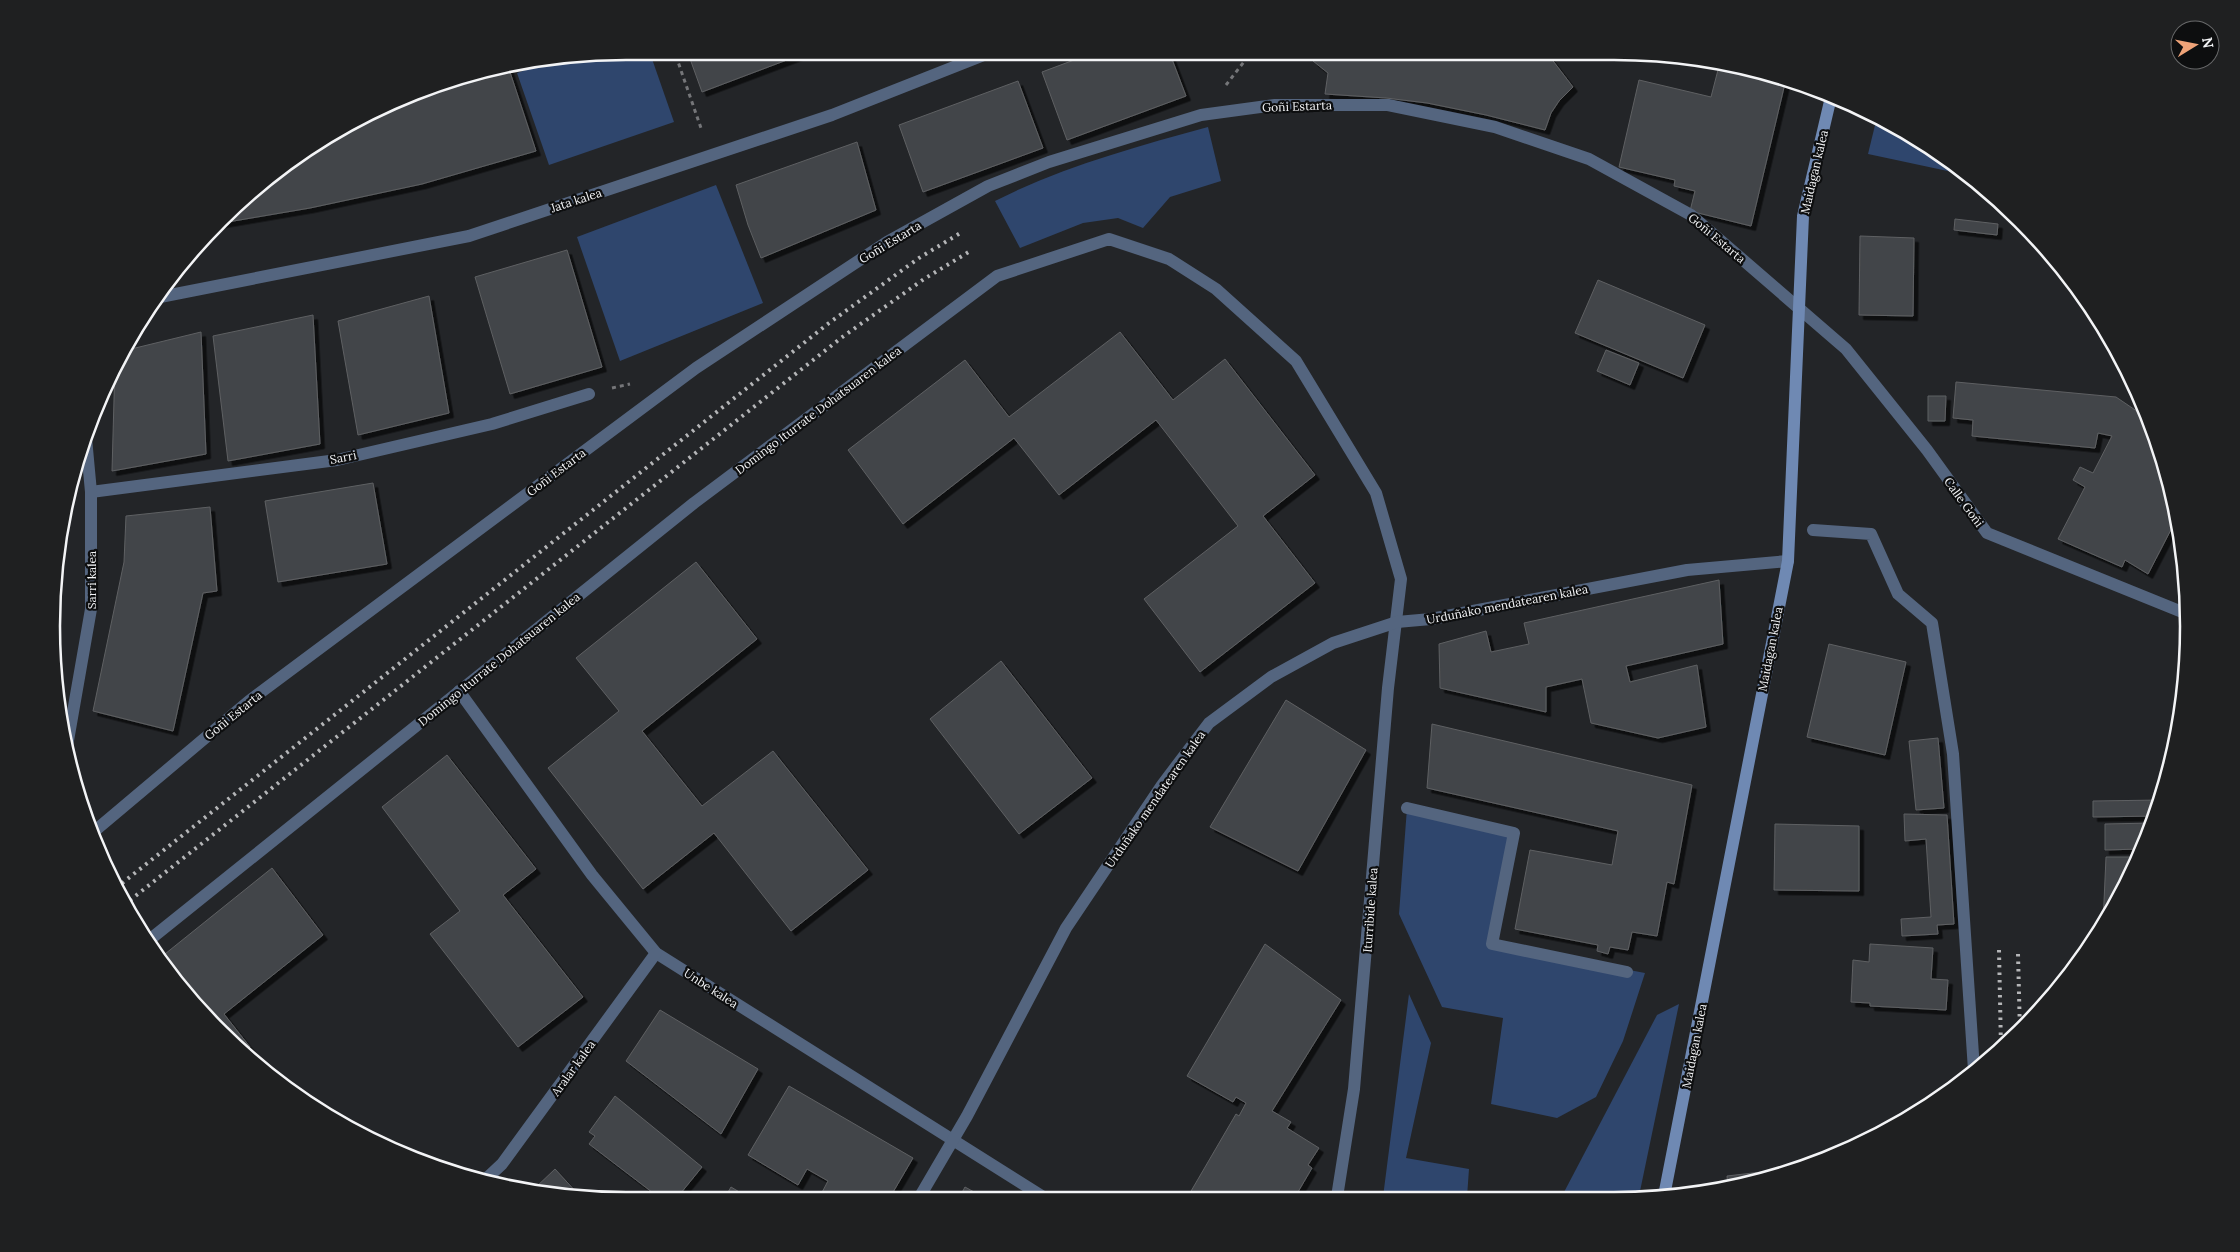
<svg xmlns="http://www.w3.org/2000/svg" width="2240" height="1252" viewBox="0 0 2240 1252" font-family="Lora,serif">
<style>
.green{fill:#2f466d}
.building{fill:#434548;stroke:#5e6063;filter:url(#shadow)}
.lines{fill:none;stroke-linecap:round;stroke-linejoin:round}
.path{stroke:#757679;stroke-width:3;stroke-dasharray:4 4;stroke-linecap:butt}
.street{stroke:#54657f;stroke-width:12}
.secondary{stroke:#6f89b3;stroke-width:12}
.rail{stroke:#b5b6b8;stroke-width:4;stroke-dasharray:2.5 5;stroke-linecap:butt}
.labels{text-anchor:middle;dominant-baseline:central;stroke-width:4.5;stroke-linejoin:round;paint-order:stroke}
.street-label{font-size:12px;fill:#f3f4f6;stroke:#0d0e0f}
.rim{fill:none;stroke:#f3f4f6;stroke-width:2.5}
</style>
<defs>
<filter id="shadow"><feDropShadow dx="4.5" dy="4.5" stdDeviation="0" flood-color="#0009"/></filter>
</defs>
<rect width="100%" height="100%" fill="#232528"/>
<g class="green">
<polygon points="565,56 651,56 674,122 549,165 517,73"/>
<polygon points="1877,117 1902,128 1958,169 1957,173 1868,154"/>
<path d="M1208 127 1221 181 1170 197 1143 228 1118 218 1083 223 1020 248 995 201C1062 167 1135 147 1208 127Z"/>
<polygon points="716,185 763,303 620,361 577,237"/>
<polygon points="1407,808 1514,833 1492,944 1645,973 1623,1041 1596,1097 1557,1118 1491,1104 1503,1018 1442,1007 1399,914"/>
<polygon points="1409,994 1431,1043 1406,1158 1469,1169 1467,1197 1383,1197"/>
<polygon points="1679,1004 1639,1196 1562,1196 1657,1015"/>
</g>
<g class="building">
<polygon points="1547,53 1573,87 1559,101 1551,113 1545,130 1486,115 1427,103 1386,98 1325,94 1328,73 1313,61 1317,54"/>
<polygon points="1090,54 1170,54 1186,96 1067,140 1042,72"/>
<polygon points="800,55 702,92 689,56"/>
<polygon points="508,66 536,151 422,184 310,208 216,224 276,170 372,111 442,82"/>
<polygon points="1719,66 1786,79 1751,226 1690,211 1695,191 1674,186 1675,180 1619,167 1639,80 1711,97"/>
<polygon points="1018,81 1043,148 923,192 899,125"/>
<polygon points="857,142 876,210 761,258 748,225 736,185"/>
<polygon points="1955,219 1998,224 1997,235 1954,230"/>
<polygon points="1860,236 1914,238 1913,316 1859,315"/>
<polygon points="567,250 602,367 510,394 475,277"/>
<polygon points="1598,280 1705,325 1683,378 1575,333"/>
<polygon points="429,296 449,413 358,435 338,321"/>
<polygon points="313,315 320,444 228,461 213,336"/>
<polygon points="201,332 206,454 112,471 115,364 123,351"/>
<polygon points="1120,332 1173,400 1225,359 1315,475 1263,516 1315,583 1200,672 1144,599 1238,526 1156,420 1059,495 1014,438 903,524 848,450 965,360 1009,417"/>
<polygon points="1606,350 1639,363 1630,385 1597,371"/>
<polygon points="1956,382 2116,397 2147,418 2169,478 2176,520 2148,574 2125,560 2122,567 2058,539 2085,487 2073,480 2080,467 2093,473 2112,436 2098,433 2095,448 1972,436 1973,420 1953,418"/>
<polygon points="1928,396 1946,396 1945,421 1928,421"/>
<polygon points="373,483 387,564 278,582 265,501"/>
<polygon points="210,507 217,591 203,593 173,731 93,711 124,562 126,516"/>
<polygon points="696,562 757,639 642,731 702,806 773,751 868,870 791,931 714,833 643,889 548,768 619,711 576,658"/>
<polygon points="1719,580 1723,644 1626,666 1630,682 1697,665 1706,727 1658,738 1591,723 1582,679 1546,687 1546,712 1440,688 1439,644 1486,631 1491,652 1529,644 1524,623"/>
<polygon points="1829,644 1906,662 1885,755 1807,737"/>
<polygon points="1001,661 1092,778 1019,834 930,719"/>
<polygon points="1286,700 1366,750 1298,871 1210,827"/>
<polygon points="1432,724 1692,785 1674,884 1667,882 1657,936 1632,932 1628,950 1610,947 1608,954 1597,951 1598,945 1515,929 1530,850 1612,865 1618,831 1427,788"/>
<polygon points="1938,738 1944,808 1916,810 1909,741"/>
<polygon points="447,755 536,869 503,895 583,997 518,1047 430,934 460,911 382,807"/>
<polygon points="2161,800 2156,816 2093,817 2093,801"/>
<polygon points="1904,814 1947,815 1954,924 1937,925 1938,934 1902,936 1901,919 1931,917 1926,839 1905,841"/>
<polygon points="2153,823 2141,849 2105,850 2105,824"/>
<polygon points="1775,824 1859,826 1859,891 1774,890"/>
<polygon points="2106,857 2137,857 2112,914 2103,924"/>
<polygon points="272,868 323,935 224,1014 250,1047 242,1053 194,1005 181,987 183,986 160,958"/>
<polygon points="1265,944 1341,1000 1272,1111 1291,1122 1287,1128 1319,1148 1308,1165 1312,1168 1295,1197 1187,1198 1236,1114 1239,1116 1246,1103 1236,1097 1233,1102 1187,1076"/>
<polygon points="1870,944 1933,948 1931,979 1948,980 1946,1010 1870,1006 1870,1003 1851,1002 1853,960 1869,962"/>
<polygon points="660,1010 758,1069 721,1134 626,1061"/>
<polygon points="789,1086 913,1158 889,1199 821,1199 819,1198 828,1181 807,1169 798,1185 748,1155"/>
<polygon points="615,1096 702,1167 676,1199 673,1197 671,1199 661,1199 589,1144 595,1136 589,1132"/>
<polygon points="1804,1167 1799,1170 1728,1187 1727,1176"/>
<polygon points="555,1169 578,1194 581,1191 590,1200 534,1189"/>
<polygon points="731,1187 751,1199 724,1199"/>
<polygon points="965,1187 985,1198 959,1198"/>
</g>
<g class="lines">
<g class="path">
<polyline points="676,56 702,131"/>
<polyline points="1226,85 1250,54"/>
<polyline points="612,388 630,384"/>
</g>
<g class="street">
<polyline points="155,298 469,236 832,115 984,55"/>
<polyline points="91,492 337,460 492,424 589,394"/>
<polyline points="1813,530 1871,534 1898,594 1932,623 1953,754 1974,1070"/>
<polyline points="459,691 592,875 656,953 1045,1198"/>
<polyline points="66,752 91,609 91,492 86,438"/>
<polyline points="1407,808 1514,833 1492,944 1627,972"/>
<polyline points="91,834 249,701 696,368 887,242 988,186 1049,162 1201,115 1275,105 1388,105 1495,127 1589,159 1691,215 1846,349 1927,450 1987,533 2187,614"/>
<polyline points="148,941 694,503 997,276 1109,239 1169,259 1216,289 1296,361 1376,493 1401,579 1388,688 1354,1089 1337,1197"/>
<polyline points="486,1179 502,1164 656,953"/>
<polyline points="919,1198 967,1116 1066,928 1162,785 1209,723 1271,677 1333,643 1397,622 1431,619 1687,570 1788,561"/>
</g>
<polyline class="secondary" points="1664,1196 1788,561 1803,216 1831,97"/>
<g class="rail">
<polyline points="116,888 829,323 919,258 962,232"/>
<polyline points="124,905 841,338 924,279 972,250"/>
<polyline points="1999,950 2001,1048"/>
<polyline points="2018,954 2020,1033"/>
</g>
</g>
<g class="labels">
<g class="street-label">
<text transform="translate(1297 106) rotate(-2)">Goñi Estarta</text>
<text transform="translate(1814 172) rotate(-77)">Maidagan kalea</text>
<text transform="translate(576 200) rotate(-18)">Jata kalea</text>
<text transform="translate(1717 238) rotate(40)">Goñi Estarta</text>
<text transform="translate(890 242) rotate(-31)">Goñi Estarta</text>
<text transform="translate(818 410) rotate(-37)">Domingo Iturrate Dohatsuaren kalea</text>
<text transform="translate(343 457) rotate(-11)">Sarri</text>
<text transform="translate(556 472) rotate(-37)">Goñi Estarta</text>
<text transform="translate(1964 502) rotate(54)">Calle Goñi</text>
<text transform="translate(91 580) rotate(-90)">Sarri kalea</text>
<text transform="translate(1507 604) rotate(-11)">Urduñako mendatearen kalea</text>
<text transform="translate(1770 649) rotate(-79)">Maidagan kalea</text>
<text transform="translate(499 659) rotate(-39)">Domingo Iturrate Dohatsuaren kalea</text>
<text transform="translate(233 715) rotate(-39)">Goñi Estarta</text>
<text transform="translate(1155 799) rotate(-55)">Urduñako mendatearen kalea</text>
<text transform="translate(1370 910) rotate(-86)">Iturribide kalea</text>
<text transform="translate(711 988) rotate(33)">Unbe kalea</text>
<text transform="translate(1694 1046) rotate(-79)">Maidagan kalea</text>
<text transform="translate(573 1068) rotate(-54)">Aralar kalea</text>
</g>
</g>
<path d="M0 0H2240V1252H0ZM626 60H1614A566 566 0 0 1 2180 626V626A566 566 0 0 1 1614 1192H626A566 566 0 0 1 60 626V626A566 566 0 0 1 626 60Z" fill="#1f2021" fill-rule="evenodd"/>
<path class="rim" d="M626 60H1614A566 566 0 0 1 2180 626V626A566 566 0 0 1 1614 1192H626A566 566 0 0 1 60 626V626A566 566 0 0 1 626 60Z"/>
<g transform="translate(2195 45) rotate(80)"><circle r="24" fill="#0d0e0f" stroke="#696a6b"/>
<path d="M0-4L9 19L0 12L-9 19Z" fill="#efa378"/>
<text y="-8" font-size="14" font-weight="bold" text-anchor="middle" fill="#f3f4f6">N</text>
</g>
</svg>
